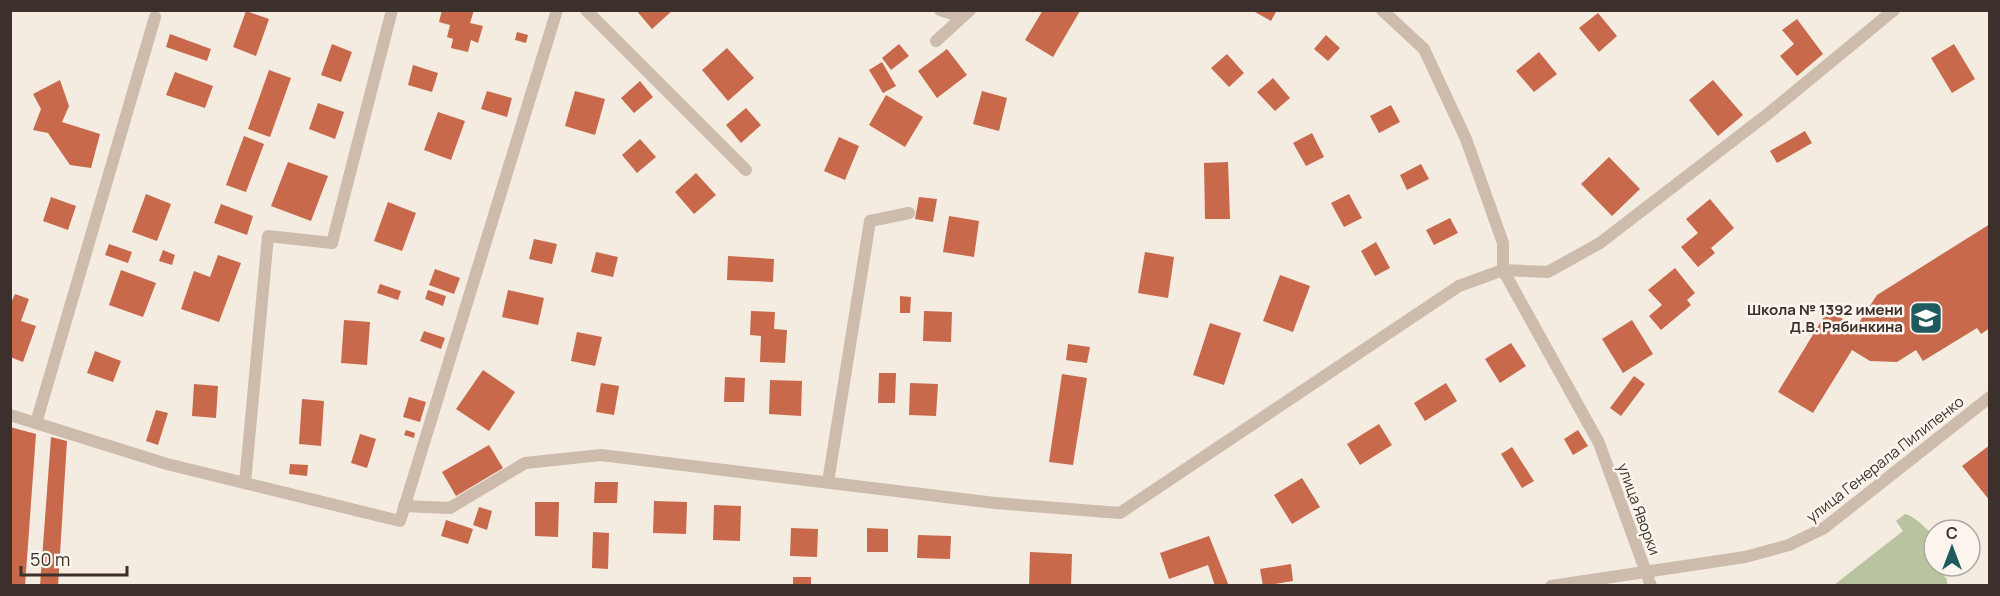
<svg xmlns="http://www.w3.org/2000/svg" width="2000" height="596" viewBox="0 0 2000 596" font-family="Manrope,sans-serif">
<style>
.green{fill:#b8c4a0}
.building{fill:#c8694b}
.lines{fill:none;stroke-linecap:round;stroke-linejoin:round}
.minor{stroke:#cdbbac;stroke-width:12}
.labels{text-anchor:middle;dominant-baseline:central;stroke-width:5;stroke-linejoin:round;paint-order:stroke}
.poi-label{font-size:15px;font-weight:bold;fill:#3b302b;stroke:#fbf5ee;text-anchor:end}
.street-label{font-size:15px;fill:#3b302b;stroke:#fbf5ee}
</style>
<rect width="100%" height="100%" fill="#f4ebe1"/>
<path class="green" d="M1905 514C1914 516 1930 530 1934 539 1937 547 1928 554 1932 562 1934 568 1942 574 1947 579V585H1834L1903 531 1896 521Z"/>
<g class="building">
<polygon points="442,10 474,10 470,23 483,26 478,43 471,40 468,52 451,48 453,39 447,37 450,25 439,22"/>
<polygon points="636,10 673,10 652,29"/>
<polygon points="1043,10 1080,11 1053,57 1025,40"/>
<polygon points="1256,10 1277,10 1271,21 1255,12"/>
<polygon points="246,11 269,19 256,56 233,47"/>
<polygon points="1598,13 1617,36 1599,52 1579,28"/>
<polygon points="1797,19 1823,54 1797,76 1780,56 1794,44 1782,30"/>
<polygon points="517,32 528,35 526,43 515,40"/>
<polygon points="170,34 211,49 207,61 166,47"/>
<polygon points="1326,35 1340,48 1328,61 1314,49"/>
<polygon points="332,44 352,52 341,82 321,75"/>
<polygon points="899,44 909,56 891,70 882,58"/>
<polygon points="1954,44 1975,79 1952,93 1931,58"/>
<polygon points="727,48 754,78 728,101 702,70"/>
<polygon points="947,49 967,75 937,98 918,71"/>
<polygon points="1539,52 1557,74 1534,92 1516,71"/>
<polygon points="1227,54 1244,73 1229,87 1211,68"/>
<polygon points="882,62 896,86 883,93 869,70"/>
<polygon points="413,65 438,73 432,92 408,85"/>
<polygon points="269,70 291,78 270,137 248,129"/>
<polygon points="175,72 213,86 205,108 166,95"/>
<polygon points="1273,78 1290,98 1275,111 1257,92"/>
<polygon points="60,80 69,106 62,122 100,134 91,168 70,165 48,133 33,130 41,109 33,94"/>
<polygon points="1713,80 1743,115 1718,136 1689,100"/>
<polygon points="640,81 653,97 634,113 621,98"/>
<polygon points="487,91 512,98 507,117 481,109"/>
<polygon points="575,91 605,99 595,135 565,126"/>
<polygon points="982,91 1007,98 999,131 973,124"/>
<polygon points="886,95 923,117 905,147 869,125"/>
<polygon points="318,103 344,112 335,139 309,129"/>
<polygon points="1391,105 1400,122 1379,133 1370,116"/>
<polygon points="746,108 761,125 741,143 726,125"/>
<polygon points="438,112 465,121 451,160 424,150"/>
<polygon points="1805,131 1812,143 1777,163 1770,151"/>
<polygon points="1312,133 1324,157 1306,166 1293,143"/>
<polygon points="244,136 264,144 246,192 226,185"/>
<polygon points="839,137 859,146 845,180 824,171"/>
<polygon points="640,139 656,157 637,173 622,155"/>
<polygon points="1609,157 1640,189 1612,216 1581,184"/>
<polygon points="288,162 328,176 311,221 271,206"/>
<polygon points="1228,162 1230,219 1205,219 1204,163"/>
<polygon points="1421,164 1429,179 1407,190 1400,175"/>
<polygon points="696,173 716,195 694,214 675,192"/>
<polygon points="146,194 171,204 157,241 132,232"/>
<polygon points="1349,194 1362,218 1344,227 1331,203"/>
<polygon points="51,197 76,206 68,230 43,221"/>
<polygon points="919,197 937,199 933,222 915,219"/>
<polygon points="1710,199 1734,228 1711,248 1715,253 1698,267 1681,247 1698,233 1686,219"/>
<polygon points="388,202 416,213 402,251 374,241"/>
<polygon points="221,204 253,216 247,235 214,223"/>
<polygon points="949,216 979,221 974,257 943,252"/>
<polygon points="1450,218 1458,233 1434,245 1426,230"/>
<polygon points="1990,224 1990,328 1981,334 1977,328 1923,361 1916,350 1897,362 1870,361 1852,350 1813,413 1778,392 1828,310 1856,327 1877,295"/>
<polygon points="534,239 557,244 552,264 529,259"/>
<polygon points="1376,242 1390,268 1375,276 1361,251"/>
<polygon points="109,244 132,252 128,263 105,255"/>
<polygon points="163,250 175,255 172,265 159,261"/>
<polygon points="596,252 618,257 613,277 591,272"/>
<polygon points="1145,252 1174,257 1168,298 1138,293"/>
<polygon points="218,255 241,263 219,322 181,309 194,271 210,277"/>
<polygon points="728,256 774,259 773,282 727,280"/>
<polygon points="1675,268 1695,293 1687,300 1691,305 1661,330 1649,316 1662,305 1648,290"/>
<polygon points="435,269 460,278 454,294 429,285"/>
<polygon points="121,270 156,283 143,317 109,305"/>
<polygon points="1280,275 1310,286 1293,332 1263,321"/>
<polygon points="380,284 401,291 398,300 377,293"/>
<polygon points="428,290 446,296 443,306 425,299"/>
<polygon points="508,290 544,298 538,325 502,317"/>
<polygon points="15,294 29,299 21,321 36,326 23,362 10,357 10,305"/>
<polygon points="900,296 911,297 910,313 900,313"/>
<polygon points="751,311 775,312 774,329 787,330 785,363 760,362 761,336 750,335"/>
<polygon points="924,311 952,312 951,342 923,341"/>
<polygon points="344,320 370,322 367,365 341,363"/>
<polygon points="1632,320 1653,354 1623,373 1602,339"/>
<polygon points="1210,323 1241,333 1224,385 1193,375"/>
<polygon points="424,331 445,338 441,349 420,341"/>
<polygon points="577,332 602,337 595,366 571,361"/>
<polygon points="1511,343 1526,366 1500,383 1485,359"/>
<polygon points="1068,344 1090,347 1087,363 1066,360"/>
<polygon points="95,351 121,361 113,382 87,373"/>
<polygon points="483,370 515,392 489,431 456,409"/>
<polygon points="879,373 896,373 895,403 878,403"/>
<polygon points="1062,374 1087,378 1073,465 1049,462"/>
<polygon points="1634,376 1645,384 1621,416 1610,408"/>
<polygon points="725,377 745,378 744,402 724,402"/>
<polygon points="770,380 802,381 801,416 769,414"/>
<polygon points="601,383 619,386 614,415 596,412"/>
<polygon points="910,383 938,384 936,416 909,415"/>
<polygon points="1446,383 1457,401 1425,421 1414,403"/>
<polygon points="194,384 218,386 216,418 192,416"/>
<polygon points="409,397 426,402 420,422 403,417"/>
<polygon points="302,399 324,401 321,446 299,444"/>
<polygon points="156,410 168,413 158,445 146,441"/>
<polygon points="1379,424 1392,445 1360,465 1347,444"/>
<polygon points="10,427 36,434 25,586 10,586"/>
<polygon points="406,430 415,433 414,438 404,435"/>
<polygon points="1578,430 1588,446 1573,455 1564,439"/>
<polygon points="360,434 376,439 367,468 351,463"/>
<polygon points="51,437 67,441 58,586 40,586"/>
<polygon points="489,445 503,468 456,496 442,472"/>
<polygon points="1990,445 1990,501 1962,466"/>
<polygon points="1512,447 1534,481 1522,488 1501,454"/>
<polygon points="290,464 308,465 307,476 289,474"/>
<polygon points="1302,478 1320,507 1292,524 1274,495"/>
<polygon points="595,482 618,482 617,503 594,503"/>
<polygon points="654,501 687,502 686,534 653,533"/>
<polygon points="535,502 559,502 558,537 535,536"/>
<polygon points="714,505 741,506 740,541 713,540"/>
<polygon points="479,507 492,511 487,530 473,525"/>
<polygon points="446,520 473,529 468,544 441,536"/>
<polygon points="791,528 818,529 817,557 790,556"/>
<polygon points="867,528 888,529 888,552 867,552"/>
<polygon points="593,532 609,533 608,569 592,568"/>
<polygon points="918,535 951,536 950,559 917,558"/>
<polygon points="1209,536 1229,586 1215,586 1208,565 1169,579 1160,553"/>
<polygon points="1030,552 1072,554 1071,586 1029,586"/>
<polygon points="1291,564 1293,581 1263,586 1260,569"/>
<rect x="793" y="577" width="18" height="9"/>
</g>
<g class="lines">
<g class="minor">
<polyline points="586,10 746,170"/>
<polyline points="940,10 962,17"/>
<polyline points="1382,10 1424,49 1466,139 1503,243 1503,270 1599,443 1651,586"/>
<polyline points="936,41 970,10"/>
<polyline points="10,415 167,464 400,521 557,10"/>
<polyline points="36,423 155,17"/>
<polyline points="828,482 870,221 909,213"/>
<polyline points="245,483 268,236 332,243 392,10"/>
<polyline points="404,506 450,508 525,463 601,455 995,503 1120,513 1459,286 1503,270 1548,272 1600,243 1769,113 1894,10"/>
<polyline points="1551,586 1745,557 1789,545 1824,528 1990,397"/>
</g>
</g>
<defs>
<g id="school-square" transform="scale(1.725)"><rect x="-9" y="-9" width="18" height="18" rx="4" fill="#1f5a5e" stroke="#fbf5ee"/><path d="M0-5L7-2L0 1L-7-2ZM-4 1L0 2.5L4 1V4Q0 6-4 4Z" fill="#fff"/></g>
</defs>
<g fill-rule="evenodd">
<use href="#school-square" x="1926" y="318"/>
</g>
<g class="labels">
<g class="poi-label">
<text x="1903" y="309">Школа № 1392 имени<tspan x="1903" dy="17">Д.В. Рябинкина</tspan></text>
</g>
<g class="street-label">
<text transform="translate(1885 459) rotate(-38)">улица Генерала Пилипенко</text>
<text transform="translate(1639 509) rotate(70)">улица Яворки</text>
</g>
</g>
<rect width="2000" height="596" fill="none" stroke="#3b302b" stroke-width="24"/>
<g transform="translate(1952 548)"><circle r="28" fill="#fbf5ee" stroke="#aea6a0" stroke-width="1.5"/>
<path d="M0-4.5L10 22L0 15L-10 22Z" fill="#1f5a5e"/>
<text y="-9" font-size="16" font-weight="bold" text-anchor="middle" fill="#3b302b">С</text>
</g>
<path d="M21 566v9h106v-9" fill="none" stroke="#3b302b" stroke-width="3"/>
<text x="30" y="566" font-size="18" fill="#3b302b" stroke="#fbf5ee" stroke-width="4.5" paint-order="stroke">50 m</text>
</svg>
